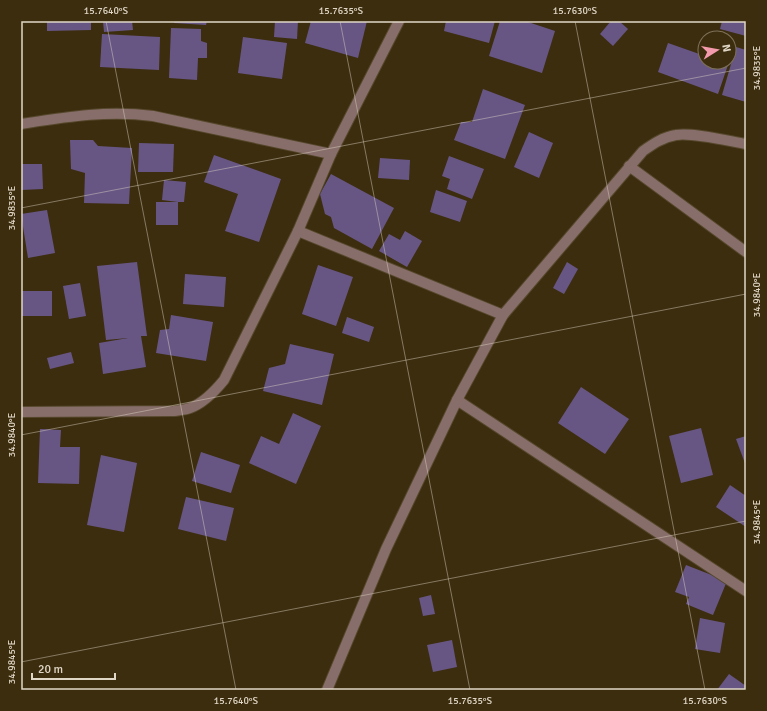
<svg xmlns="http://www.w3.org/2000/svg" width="767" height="711" viewBox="0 0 767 711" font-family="Signika,sans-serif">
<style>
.building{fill:#675684}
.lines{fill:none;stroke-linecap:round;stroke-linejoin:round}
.minor-casing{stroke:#56482c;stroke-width:12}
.minor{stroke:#886e6a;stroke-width:10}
.ticks{fill:none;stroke:#e0d7c6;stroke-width:1;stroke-opacity:0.45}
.neatline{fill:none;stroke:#e0d7c6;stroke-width:1.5}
.ticks-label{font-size:10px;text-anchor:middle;fill:#e0d7c6}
</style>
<rect width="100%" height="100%" fill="#3c2d0f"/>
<g class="building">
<polygon points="47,21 91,21 91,30 47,31"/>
<polygon points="103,21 132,21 133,30 104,32"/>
<polygon points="174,21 207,21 206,25 174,23"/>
<polygon points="275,21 298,21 297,39 274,37"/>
<polygon points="311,21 367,21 358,58 305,43"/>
<polygon points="446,21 495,21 489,43 444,31"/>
<polygon points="500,21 525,21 555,31 542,73 489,56"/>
<polygon points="611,21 619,21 628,29 613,46 600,34"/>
<polygon points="722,21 746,21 746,36 720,29"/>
<polygon points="171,28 201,29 201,41 207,43 207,58 198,58 197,80 169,78"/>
<polygon points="102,34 160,37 159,70 100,67"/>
<polygon points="243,37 287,43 282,79 238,73"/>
<polygon points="668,43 705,56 705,62 721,62 728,65 718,94 658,72"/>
<polygon points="736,47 746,50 746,102 722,95"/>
<polygon points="483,89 525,105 505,159 454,140 461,122 472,122"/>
<polygon points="529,132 553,143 539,178 514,167"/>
<polygon points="70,140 93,140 98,146 132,148 129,204 84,203 85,173 71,169"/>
<polygon points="139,143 174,144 173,172 138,172"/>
<polygon points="214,155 281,179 259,242 225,231 238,194 204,182"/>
<polygon points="449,156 484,169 472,199 447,189 450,179 442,176"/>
<polygon points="380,158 410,160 409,180 378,178"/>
<polygon points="21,164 42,164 43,189 21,190"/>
<polygon points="331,174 394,208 372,249 334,228 331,217 325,214 320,194"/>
<polygon points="164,180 186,182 184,202 178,202 178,225 156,225 156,202 178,202 162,200"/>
<polygon points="436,190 467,201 460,222 430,212"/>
<polygon points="47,210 55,253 28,258 21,214"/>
<polygon points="405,231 422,241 407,267 379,251 389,234 400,240"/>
<polygon points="137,262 147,336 141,336 146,367 103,374 99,343 128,338 106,340 97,266"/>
<polygon points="567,262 578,269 564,294 553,288"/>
<polygon points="318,265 353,277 336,326 302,314"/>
<polygon points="185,274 226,277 224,307 183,304"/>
<polygon points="80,283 86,316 69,319 63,286"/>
<rect x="21" y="291" width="31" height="25"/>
<polygon points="171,315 213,322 206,361 156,353 160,330 169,329"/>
<polygon points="347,317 374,327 369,342 342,333"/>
<polygon points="290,344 334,354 322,405 263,391 269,368 285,364"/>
<polygon points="71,352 74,363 50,369 47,358"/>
<polygon points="581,387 629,419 605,454 558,423"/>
<polygon points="293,413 321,426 296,484 249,463 261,436 279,444"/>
<polygon points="701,428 713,475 681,483 669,436"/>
<polygon points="40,429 61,430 60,447 80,447 79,484 38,483"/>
<polygon points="746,436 746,466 736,439"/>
<polygon points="201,452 240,465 231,493 192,481"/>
<polygon points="101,455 137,463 124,532 87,525"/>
<polygon points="730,485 746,496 746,527 716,507"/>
<polygon points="186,497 234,508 226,541 178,529"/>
<polygon points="686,565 727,581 713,615 686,604 689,597 675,592"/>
<polygon points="431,595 435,614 423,616 419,598"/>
<polygon points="700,618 725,623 720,653 695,649"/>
<polygon points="452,640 457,667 433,672 427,645"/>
<polygon points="729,674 746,686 746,690 717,690"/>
</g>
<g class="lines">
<g class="minor-casing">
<g id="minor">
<path d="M21 124C66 117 107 110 153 116L331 154"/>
<polyline points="629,166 746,252"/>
<polyline points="298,231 503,315"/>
<polyline points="457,400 746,591"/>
<path d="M21 412 174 411C179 410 185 410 190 408 204 403 215 391 224 380L298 231 331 154 399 21"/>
<path d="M327 690 386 549 457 400 503 315 643 151C653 144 663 137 676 135 692 132 728 141 746 144"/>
</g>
</g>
<use href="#minor" class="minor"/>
</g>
<path class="ticks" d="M106 21 236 690M340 21 470 690M575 21 705 690M21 208 746 68M21 435 746 294M21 662 746 521"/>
<rect width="767" height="711" fill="none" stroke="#3c2d0f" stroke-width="44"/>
<g transform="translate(717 50) rotate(79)"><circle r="19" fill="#3c2d0f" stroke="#7e7158"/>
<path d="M0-3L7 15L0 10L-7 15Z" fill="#f39aac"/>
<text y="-6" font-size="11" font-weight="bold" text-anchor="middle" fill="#e0d7c6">N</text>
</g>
<path d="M32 673v6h83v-6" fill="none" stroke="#e0d7c6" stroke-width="2"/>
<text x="38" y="673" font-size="12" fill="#e0d7c6" stroke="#3c2d0f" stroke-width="3" paint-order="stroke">20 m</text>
<rect x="22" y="22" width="723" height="667" class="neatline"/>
<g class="ticks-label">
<text x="106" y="14">15.7640°S</text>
<text x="341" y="14">15.7635°S</text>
<text x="575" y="14">15.7630°S</text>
<text transform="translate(756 68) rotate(-90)" y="4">34.9835°E</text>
<text transform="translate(11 208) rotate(-90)" y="4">34.9835°E</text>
<text transform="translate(756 295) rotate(-90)" y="4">34.9840°E</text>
<text transform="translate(11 435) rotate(-90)" y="4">34.9840°E</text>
<text transform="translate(756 522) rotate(-90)" y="4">34.9845°E</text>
<text transform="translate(11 662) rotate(-90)" y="4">34.9845°E</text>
<text x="236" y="704">15.7640°S</text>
<text x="470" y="704">15.7635°S</text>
<text x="705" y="704">15.7630°S</text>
</g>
</svg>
